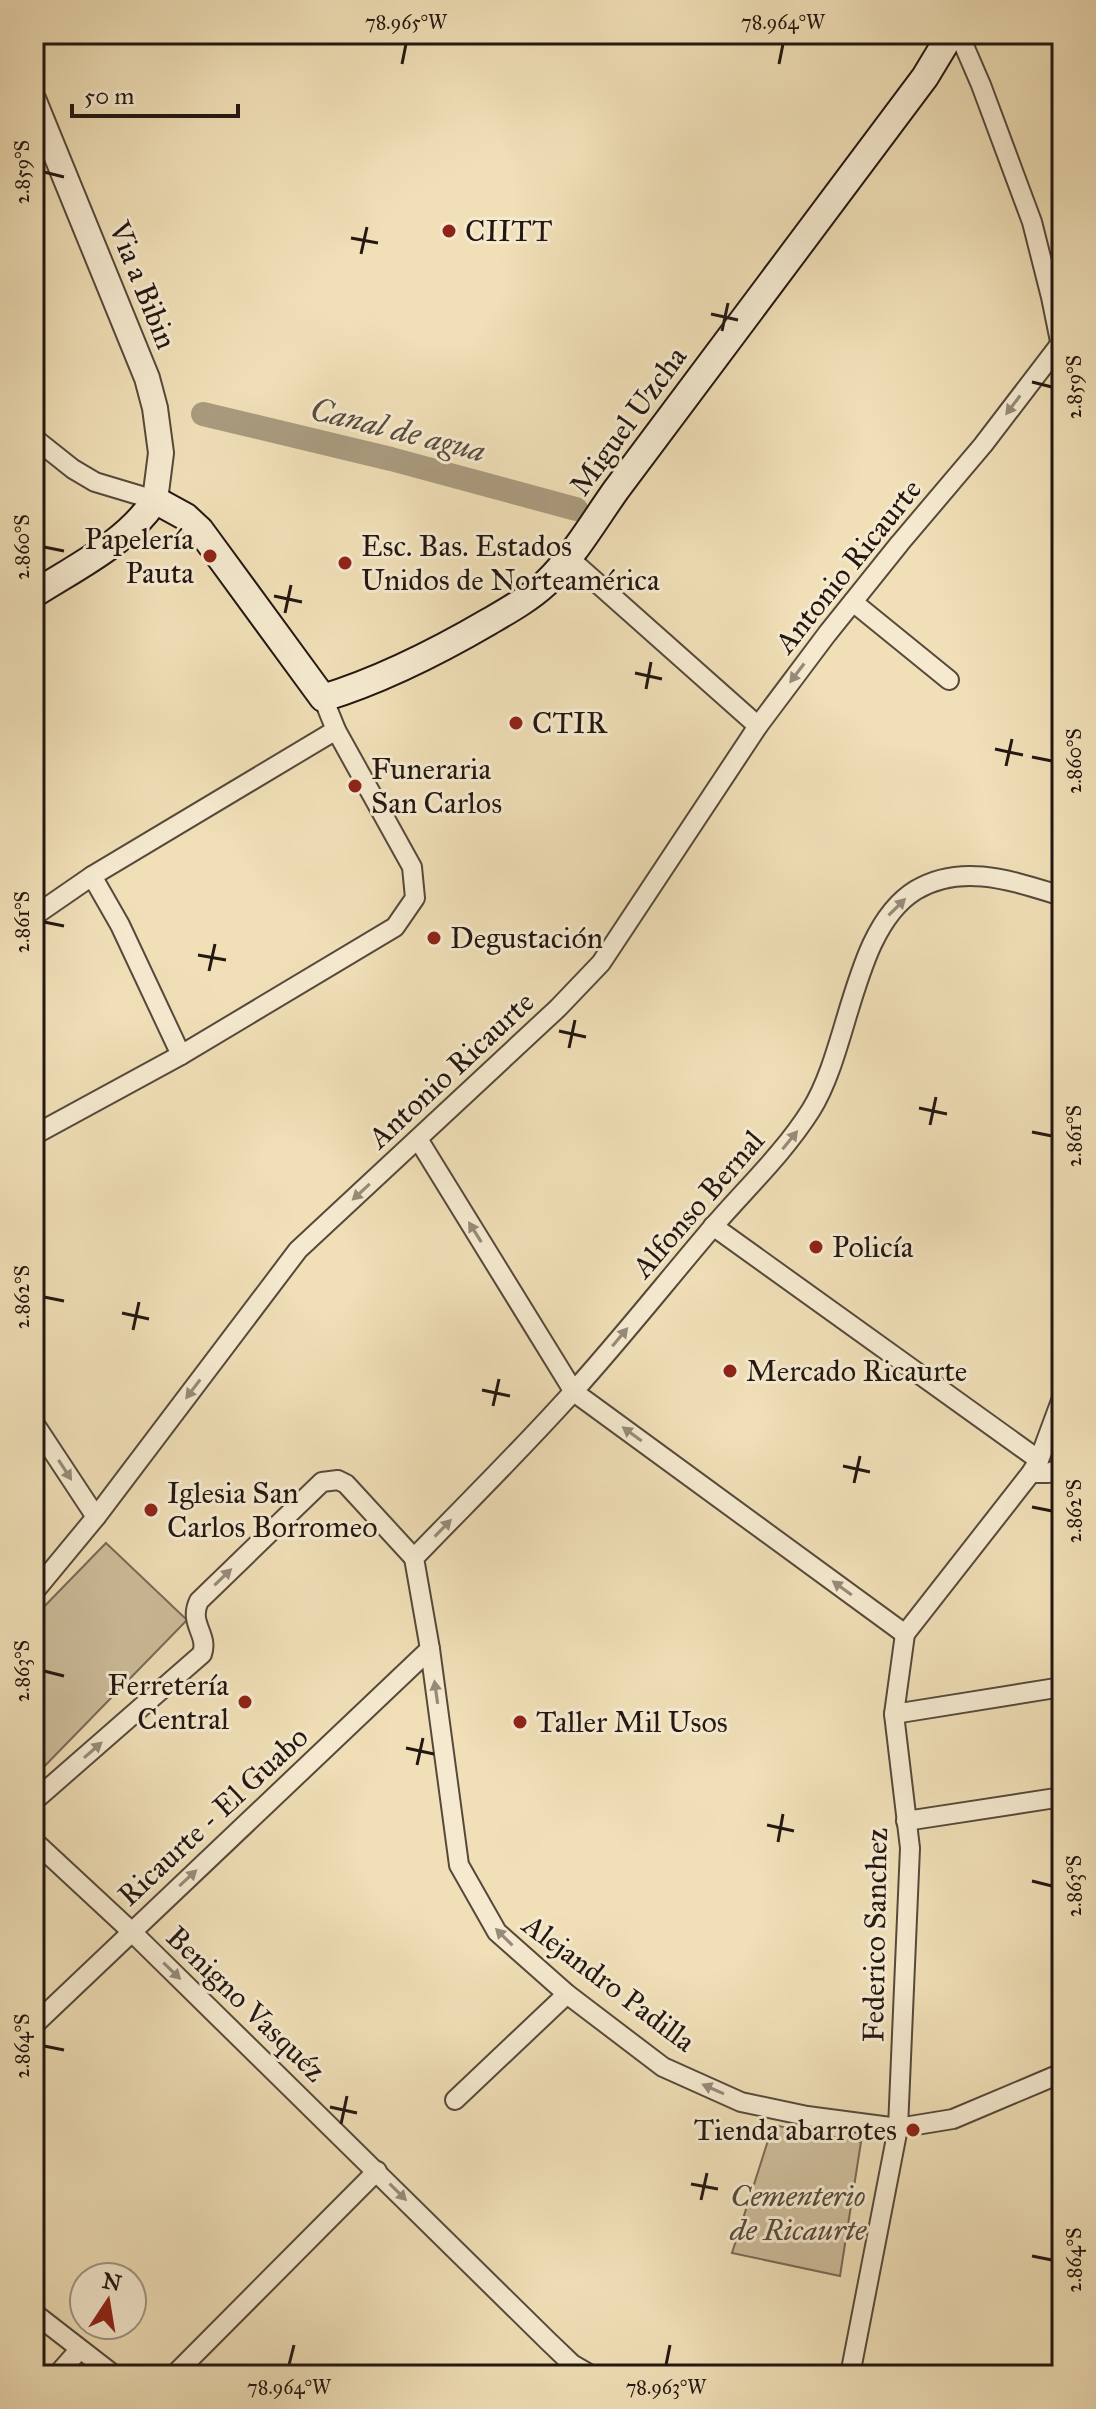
<svg xmlns="http://www.w3.org/2000/svg" width="1096" height="2409" viewBox="0 0 1096 2409" font-family="'IM FELL Great Primer',serif">
<style>
.green{fill:#cdbd9b;stroke:#786a56;stroke-width:2}
.lines{fill:none;stroke-linecap:round;stroke-linejoin:round}
.canal{stroke:#aa9b7f;stroke-width:24}
.minor-casing{stroke:#56493b;stroke-width:22}
.tertiary-casing{stroke:#56493b;stroke-width:28}
.secondary-casing{stroke:#231712;stroke-width:30}
.minor{stroke:#f5ead0;stroke-width:18}
.tertiary{stroke:#f5ead0;stroke-width:24}
.secondary{stroke:#f5ead0;stroke-width:26}
.oneway{fill:#968b7a}
.ticks{fill:none;stroke:#231712;stroke-width:3}
.poi-dot{fill:#8f2418;stroke:#f5ead0;stroke-width:3}
.labels{text-anchor:middle;dominant-baseline:central;stroke-width:6;stroke-linejoin:round;paint-order:stroke}
.poi-label{font-size:30px;fill:#231712;stroke:#f5ead0;text-anchor:start}
.street-label{font-size:30px;fill:#231712;stroke:#f5ead0}
.park-label{font-size:30px;font-style:italic;fill:#56493b;stroke:#f5ead0}
.water-label{font-size:32px;font-style:italic;fill:#594c3e;stroke:#f5ead0}
.neatline{fill:none;stroke:#231712;stroke-width:3}
.ticks-label{font-size:20px;text-anchor:middle;fill:#231712}
</style>
<rect width="100%" height="100%" fill="#f0dfb7"/>
<filter id="stains"><feTurbulence type="fractalNoise" baseFrequency=".0025" numOctaves="4"/><feColorMatrix values="0 0 0 0 .2 0 0 0 0 .09 0 0 0 0 .02 0 0 0 .5 -.17"/></filter>
<radialGradient id="worn" r=".72"><stop offset=".6" stop-color="#630" stop-opacity="0"/><stop offset="1" stop-color="#630" stop-opacity=".3"/></radialGradient>
<g class="green">
<polygon points="106,1543 187,1620 34,1777 34,1617"/>
<polygon points="773,2125 861,2142 840,2276 732,2253"/>
</g>
<g class="lines">
<polyline class="canal" points="203,414 391,459 576,509"/>
<g class="minor-casing">
<g id="minor">
<polyline points="959,34 981,85 1032,222 1051,297 1062,351"/>
<polyline points="34,438 73,469 95,482 155,500"/>
<polyline points="569,558 758,726"/>
<polyline points="853,602 949,680"/>
<polyline points="92,876 120,925 181,1055"/>
<path d="M1062 896C1015 882 963 862 916 890 853 928 850 1048 811 1110 782 1156 741 1193 706 1235 662 1287 619 1341 573 1392 522 1449 467 1503 414 1558L430 1649 459 1865 497 1932 567 1994 663 2067 741 2102 807 2116 898 2128 953 2119 1062 2073"/>
<polyline points="34,916 92,876 336,730"/>
<polyline points="34,1135 181,1055 395,927 415,898 412,867 336,730 323,698"/>
<polyline points="418,1139 574,1392 905,1634"/>
<polyline points="713,1226 1039,1460"/>
<polyline points="34,1423 96,1517"/>
<polyline points="1031,1473 1048,1473 1062,1468"/>
<polyline points="34,1592 96,1517 298,1250 558,1008 601,963 758,726 827,634 900,543 983,445 1061,343"/>
<polyline points="894,1714 1062,1687"/>
<path d="M34 1801 202 1654C209 1634 188 1624 199 1601L322 1482 338 1480 346 1484 414 1558"/>
<polyline points="906,1821 1062,1797"/>
<polyline points="34,1841 132,1932 547,2340 572,2364 591,2375"/>
<polyline points="34,2025 430,1649"/>
<polyline points="455,2100 567,1994"/>
<polyline points="34,2313 114,2375"/>
<polyline points="57,2375 79,2350"/>
<polyline points="174,2375 377,2171"/>
<polyline points="850,2375 898,2128 910,1848 894,1714 905,1634 1031,1473 1039,1460 1062,1398"/>
</g>
</g>
<g class="tertiary-casing">
<polyline id="tertiary" points="34,101 147,378 155,408 161,453 155,500"/>
</g>
<g class="secondary-casing">
<path id="secondary" d="M34 594C76 567 127 543 155 500L186 517 200 530 323 698C382 680 437 652 490 621 509 610 530 598 546 583 574 556 594 521 616 490L925 77 951 34"/>
</g>
<use href="#minor" class="minor"/>
<use href="#tertiary" class="tertiary"/>
<use href="#secondary" class="secondary"/>
</g>
<defs><path id="oneway-solid" d="M-6-.8H1V-3.2L6.5 0L1 3.2V.8H-6Z" transform="scale(2)"/></defs>
<g class="oneway">
<use href="#oneway-solid" transform="translate(1013 405) rotate(127)"/>
<use href="#oneway-solid" transform="translate(797 673) rotate(127)"/>
<use href="#oneway-solid" transform="translate(897 907) rotate(-45)"/>
<use href="#oneway-solid" transform="translate(790 1140) rotate(-51)"/>
<use href="#oneway-solid" transform="translate(361 1192) rotate(137)"/>
<use href="#oneway-solid" transform="translate(475 1232) rotate(-122)"/>
<use href="#oneway-solid" transform="translate(620 1337) rotate(-50)"/>
<use href="#oneway-solid" transform="translate(193 1389) rotate(127)"/>
<use href="#oneway-solid" transform="translate(632 1434) rotate(-144)"/>
<use href="#oneway-solid" transform="translate(65 1470) rotate(57)"/>
<use href="#oneway-solid" transform="translate(443 1528) rotate(-46)"/>
<use href="#oneway-solid" transform="translate(223 1577) rotate(-44)"/>
<use href="#oneway-solid" transform="translate(842 1588) rotate(-144)"/>
<use href="#oneway-solid" transform="translate(436 1692) rotate(-98)"/>
<use href="#oneway-solid" transform="translate(93 1750) rotate(-41)"/>
<use href="#oneway-solid" transform="translate(188 1878) rotate(-43)"/>
<use href="#oneway-solid" transform="translate(504 1937) rotate(-135)"/>
<use href="#oneway-solid" transform="translate(172 1971) rotate(44)"/>
<use href="#oneway-solid" transform="translate(713 2089) rotate(-156)"/>
<use href="#oneway-solid" transform="translate(398 2192) rotate(45)"/>
</g>
<path class="ticks" d="M402 64 406 44M779 64 783 44M44 172 64 177M351 238 378 243M361 254 367 227M711 314 738 320M722 331 728 303M1032 382 1052 387M44 547 64 551M274 596 302 602M285 613 291 585M635 673 662 679M646 689 651 662M995 749 1023 755M1032 757 1052 761M1006 766 1012 739M44 922 64 926M198 955 226 960M209 971 215 944M559 1031 586 1037M569 1048 575 1020M919 1108 947 1114M930 1125 936 1097M1032 1132 1052 1136M44 1297 64 1301M122 1313 149 1319M133 1330 139 1302M482 1390 510 1396M493 1406 499 1379M843 1466 870 1472M854 1483 860 1456M1032 1507 1052 1511M44 1671 64 1676M406 1748 434 1754M417 1765 423 1738M767 1825 794 1831M778 1842 783 1814M1032 1881 1052 1886M44 2046 64 2050M330 2107 357 2113M341 2124 347 2096M691 2184 718 2189M701 2200 707 2173M1032 2256 1052 2260M289 2365 294 2345M666 2365 670 2345"/>
<g class="poi-dot">
<circle cx="449" cy="231" r="8"/>
<circle cx="210" cy="556" r="8"/>
<circle cx="345" cy="563" r="8"/>
<circle cx="516" cy="723" r="8"/>
<circle cx="355" cy="786" r="8"/>
<circle cx="434" cy="938" r="8"/>
<circle cx="816" cy="1247" r="8"/>
<circle cx="730" cy="1371" r="8"/>
<circle cx="151" cy="1510" r="8"/>
<circle cx="245" cy="1702" r="8"/>
<circle cx="520" cy="1722" r="8"/>
<circle cx="913" cy="2130" r="8"/>
</g>
<g class="labels">
<g class="poi-label">
<text x="465" y="231">CIITT</text>
<text x="194" y="539" text-anchor="end">Papelería<tspan x="194" dy="34">Pauta</tspan></text>
<text x="361" y="546">Esc. Bas. Estados<tspan x="361" dy="34">Unidos de Norteamérica</tspan></text>
<text x="532" y="723">CTIR</text>
<text x="371" y="769">Funeraria<tspan x="371" dy="34">San Carlos</tspan></text>
<text x="450" y="938">Degustación</text>
<text x="832" y="1247">Policía</text>
<text x="746" y="1371">Mercado Ricaurte</text>
<text x="167" y="1493">Iglesia San<tspan x="167" dy="34">Carlos Borromeo</tspan></text>
<text x="229" y="1685" text-anchor="end">Ferretería<tspan x="229" dy="34">Central</tspan></text>
<text x="536" y="1722">Taller Mil Usos</text>
<text x="897" y="2130" text-anchor="end">Tienda abarrotes</text>
</g>
<g class="street-label">
<text transform="translate(143 285) rotate(68)">Via a Bibin</text>
<text transform="translate(628 421) rotate(-54)">Miguel Uzcha</text>
<text transform="translate(848 566) rotate(-51)">Antonio Ricaurte</text>
<text transform="translate(451 1070) rotate(-43)">Antonio Ricaurte</text>
<text transform="translate(698 1204) rotate(-49)">Alfonso Bernal</text>
<text transform="translate(213 1816) rotate(-43)">Ricaurte - El Guabo</text>
<text transform="translate(875 1935) rotate(-89)">Federico Sanchez</text>
<text transform="translate(609 1983) rotate(37)">Alejandro Padilla</text>
<text transform="translate(246 2004) rotate(44)">Benigno Vasquéz</text>
</g>
<g class="park-label">
<text x="798" y="2196">Cementerio<tspan x="798" dy="34">de Ricaurte</tspan></text>
</g>
<g class="water-label">
<text transform="translate(398 430) rotate(14)">Canal de agua</text>
</g>
</g>
<rect width="1096" height="2409" fill="none" stroke="#f0dfb7" stroke-width="88"/>
<g transform="translate(108 2301) rotate(12)"><circle r="38" fill="#f5ead0" stroke="#a19684" stroke-width="2"/>
<path d="M0-6L14 30L0 20L-14 30Z" fill="#8f2418"/>
<text y="-12" font-size="22" font-weight="bold" text-anchor="middle" fill="#231712">N</text>
</g>
<path d="M72 104v12h166v-12" fill="none" stroke="#231712" stroke-width="4"/>
<text x="84" y="104" font-size="24" fill="#231712" stroke="#f5ead0" stroke-width="6" paint-order="stroke">50 m</text>
<rect x="44" y="44" width="1008" height="2321" class="neatline"/>
<g class="ticks-label">
<text x="406" y="29">78.965°W</text>
<text x="783" y="29">78.964°W</text>
<text transform="translate(22 172) rotate(-90)" y="7">2.859°S</text>
<text transform="translate(1074 387) rotate(-90)" y="7">2.859°S</text>
<text transform="translate(22 547) rotate(-90)" y="7">2.860°S</text>
<text transform="translate(1074 761) rotate(-90)" y="7">2.860°S</text>
<text transform="translate(22 922) rotate(-90)" y="7">2.861°S</text>
<text transform="translate(1074 1136) rotate(-90)" y="7">2.861°S</text>
<text transform="translate(22 1297) rotate(-90)" y="7">2.862°S</text>
<text transform="translate(1074 1511) rotate(-90)" y="7">2.862°S</text>
<text transform="translate(22 1671) rotate(-90)" y="7">2.863°S</text>
<text transform="translate(1074 1886) rotate(-90)" y="7">2.863°S</text>
<text transform="translate(22 2046) rotate(-90)" y="7">2.864°S</text>
<text transform="translate(1074 2260) rotate(-90)" y="7">2.864°S</text>
<text x="289" y="2394">78.964°W</text>
<text x="666" y="2394">78.963°W</text>
</g>
<rect width="100%" height="100%" filter="url(#stains)"/>
<rect width="100%" height="100%" fill="url(#worn)"/>
</svg>
